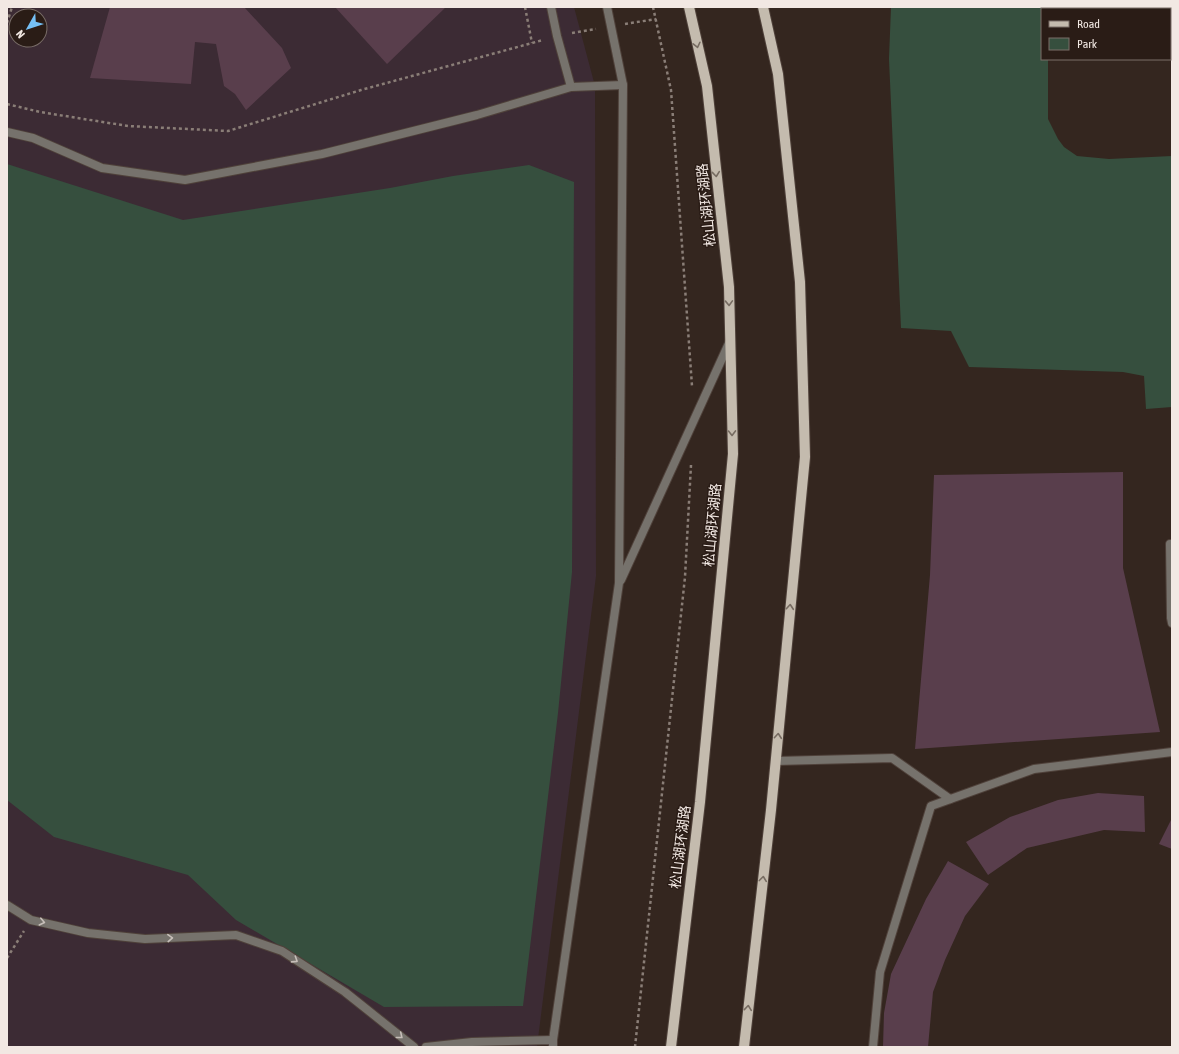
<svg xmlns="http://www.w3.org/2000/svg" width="1179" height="1054" viewBox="0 0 1179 1054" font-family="'Asap Condensed','Noto Sans SC',sans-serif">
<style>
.commercial{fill:#3c2b34;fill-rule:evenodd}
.green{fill:#364f3e}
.building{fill:#593e4c}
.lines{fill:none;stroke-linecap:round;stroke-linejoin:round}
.street-casing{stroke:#4f413a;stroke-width:10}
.primary-casing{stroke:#4f413a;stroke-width:12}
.path{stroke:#8a7e77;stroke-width:2.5;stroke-dasharray:3 3;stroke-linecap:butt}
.street{stroke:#76726c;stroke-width:8}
.primary{stroke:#c4bbae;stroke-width:10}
.oneway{stroke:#776c62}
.oneway2{stroke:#c7bfb9}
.labels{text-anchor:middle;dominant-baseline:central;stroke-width:3;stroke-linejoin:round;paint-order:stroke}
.street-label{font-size:14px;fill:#f2e8e3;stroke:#2a1c16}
</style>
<rect width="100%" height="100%" fill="#34261f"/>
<path class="commercial" d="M7 7H574L595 86 596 576 537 1047H7ZM16 16H40V40H16Z"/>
<g class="green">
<polygon points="891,7 1048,7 1048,9 1042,9 1042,59 1048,59 1048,119 1058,139 1064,147 1077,156 1109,159 1172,156 1172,407 1146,409 1144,376 1123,372 969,367 951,331 901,328 889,59"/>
<polygon points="7,164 183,220 390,188 453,176 529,165 574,182 572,572 558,713 523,1006 384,1007 236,920 188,875 54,837 7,800"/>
</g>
<g class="building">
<polygon points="110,7 244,7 282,48 291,68 246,110 235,94 224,86 216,44 195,42 191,84 90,78"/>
<polygon points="335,7 446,7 387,64"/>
<polygon points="1123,472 1123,568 1160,732 915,749 930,575 934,475"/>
<polygon points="1098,793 1144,796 1145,832 1104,830 1027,848 988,875 966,842 1010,817 1058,800"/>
<polygon points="1172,818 1172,849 1159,844"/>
<polygon points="948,861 989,884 965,916 945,960 933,992 928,1047 883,1047 884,1013 891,974 926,899"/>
</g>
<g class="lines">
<g class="street-casing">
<g id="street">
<polyline points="571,87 623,85"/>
<polyline points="7,132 33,138 102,168 185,180 322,154 477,115 571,87 557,36 551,7"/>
<polyline points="1172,544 1170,544 1171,618 1172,623"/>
<polyline points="621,580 730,341"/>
<polyline points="776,761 892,758 950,799"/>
<polyline points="7,905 31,920 88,933 145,939 236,935 282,951 345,992 414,1047"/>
<polyline points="553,1040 619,583 623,85 607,7"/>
<polyline points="426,1047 472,1042 553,1040 553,1047"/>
<polyline points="873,1047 880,972 931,806 1034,769 1172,752"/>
</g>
</g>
<g class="primary-casing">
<g id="primary">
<polyline points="671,1047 700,802 733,454 729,287 707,86 689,7"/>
<polyline points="744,1047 771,810 805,457 800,282 778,74 763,7"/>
</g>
</g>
<g class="path">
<polyline points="525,7 532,43"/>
<polyline points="653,7 671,90 692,386"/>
<polyline points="7,23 12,7"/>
<polyline points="625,24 656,19"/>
<polyline points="572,33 596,29"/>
<polyline points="7,104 40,112 128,126 228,131 361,90 543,40"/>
<polyline points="7,958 24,931"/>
<polyline points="635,1047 685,577 691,465"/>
</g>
<use href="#street" class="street"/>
<use href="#primary" class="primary"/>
</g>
<defs><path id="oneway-chevron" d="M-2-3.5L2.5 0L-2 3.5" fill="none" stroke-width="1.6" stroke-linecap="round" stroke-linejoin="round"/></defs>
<g class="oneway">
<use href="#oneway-chevron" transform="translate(697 45) rotate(77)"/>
<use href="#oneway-chevron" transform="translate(716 174) rotate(84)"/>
<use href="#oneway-chevron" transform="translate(729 303) rotate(88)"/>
<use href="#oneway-chevron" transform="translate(732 433) rotate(89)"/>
<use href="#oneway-chevron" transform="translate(790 607) rotate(-85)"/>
<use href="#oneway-chevron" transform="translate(778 736) rotate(-85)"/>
<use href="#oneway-chevron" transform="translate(763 879) rotate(-83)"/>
<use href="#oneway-chevron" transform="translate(748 1008) rotate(-84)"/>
</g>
<g class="oneway2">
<use href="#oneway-chevron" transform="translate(42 922) rotate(13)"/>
<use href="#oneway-chevron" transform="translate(170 938) rotate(-3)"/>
<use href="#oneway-chevron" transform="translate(295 960) rotate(33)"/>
<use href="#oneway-chevron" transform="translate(400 1036) rotate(39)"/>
</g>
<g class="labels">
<g class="street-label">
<text transform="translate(706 205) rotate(-96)">松山湖环湖路</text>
<text transform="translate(712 525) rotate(-85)">松山湖环湖路</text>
<text transform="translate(680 847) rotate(-83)">松山湖环湖路</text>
</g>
</g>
<rect width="1179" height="1054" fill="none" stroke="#f2e8e3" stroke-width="16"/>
<rect x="1041" y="8" width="130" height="52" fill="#2a1c16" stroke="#7a6e68"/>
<rect x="1049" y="21" width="20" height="6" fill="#c4bbae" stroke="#7a6e68"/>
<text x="1077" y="28" font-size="12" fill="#f2e8e3">Road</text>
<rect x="1049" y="38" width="20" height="12" fill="#364f3e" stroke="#7a6e68"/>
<text x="1077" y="48" font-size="12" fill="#f2e8e3">Park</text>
<g transform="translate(28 28) rotate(231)"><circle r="19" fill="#2a1c16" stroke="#7a6e68"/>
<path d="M0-3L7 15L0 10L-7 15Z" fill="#75c0f6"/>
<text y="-6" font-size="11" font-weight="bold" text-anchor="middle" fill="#f2e8e3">N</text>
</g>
</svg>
